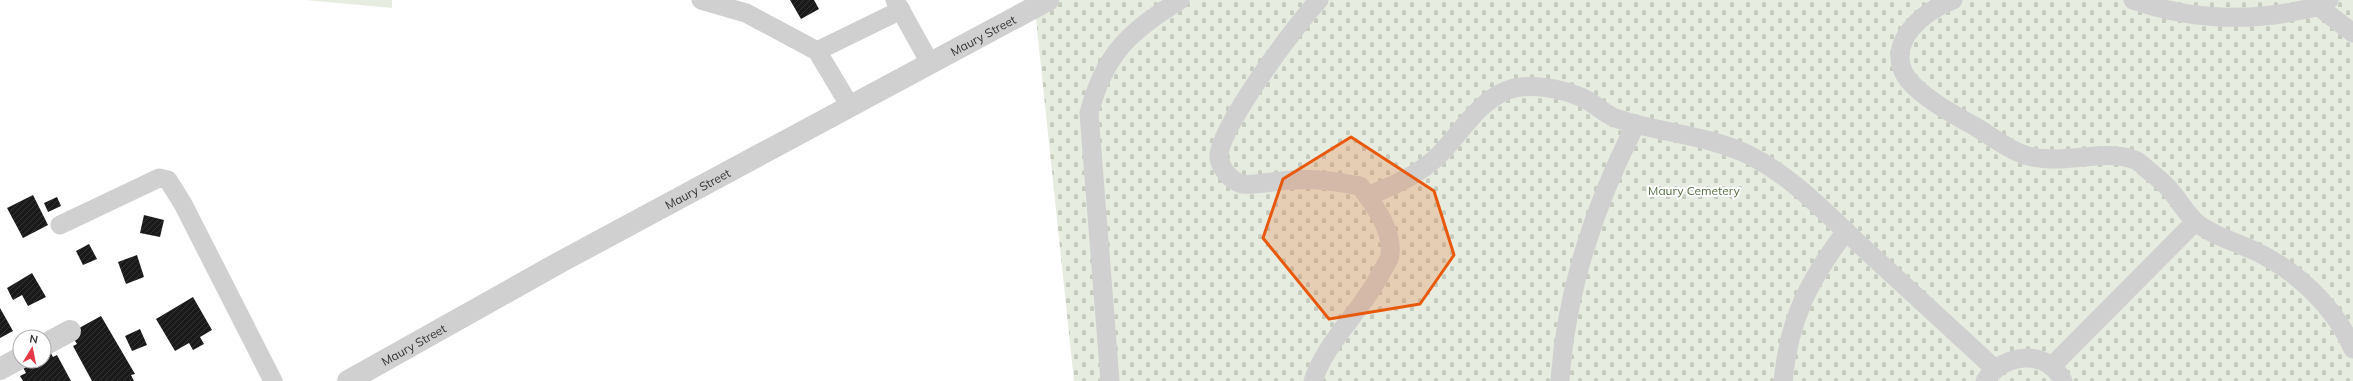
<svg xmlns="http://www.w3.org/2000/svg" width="2353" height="381" font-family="Mulish,sans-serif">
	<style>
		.cemetery { fill: url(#cemetery-stones) }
		.green { fill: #e6ecdf }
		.building { fill: url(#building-hatch) }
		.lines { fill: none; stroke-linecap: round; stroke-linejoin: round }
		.service { stroke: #d0d0d0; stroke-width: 19 }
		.minor { stroke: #d0d0d0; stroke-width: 22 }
		.tertiary { stroke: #d0d0d0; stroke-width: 22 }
		.marked { fill: #e8590c; fill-opacity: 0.2; stroke: #e8590c; stroke-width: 3; stroke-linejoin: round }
		.labels { text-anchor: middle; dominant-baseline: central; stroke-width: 4; stroke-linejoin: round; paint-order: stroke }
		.street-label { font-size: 12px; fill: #333; stroke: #fff }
		.park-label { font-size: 12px; fill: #56703f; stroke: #fff }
	</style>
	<defs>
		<pattern id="cemetery-stones" width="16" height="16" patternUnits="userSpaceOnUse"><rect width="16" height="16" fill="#e6ecdf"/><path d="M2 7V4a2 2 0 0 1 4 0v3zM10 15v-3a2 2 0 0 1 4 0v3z" fill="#c6cbc0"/></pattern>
		<pattern id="building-hatch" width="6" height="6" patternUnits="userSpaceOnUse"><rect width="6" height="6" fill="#1a1a1a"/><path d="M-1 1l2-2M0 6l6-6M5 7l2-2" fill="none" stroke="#333"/></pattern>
	</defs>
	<rect width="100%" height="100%" fill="#fff"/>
	<path class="cemetery" d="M 1053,0 L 2353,0 L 2353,381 L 1074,381 L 1035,10 Z"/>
	<path class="green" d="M 305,0 L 392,0 L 392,8 Z"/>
	<g class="building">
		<path d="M 790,0 L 814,0 L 819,9 L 801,19 Z"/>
		<path d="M 33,195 L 48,225 L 23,238 L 7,208 Z"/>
		<path d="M 57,197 L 61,206 L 48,212 L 44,203 Z"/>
		<path d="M 144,215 L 164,220 L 160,237 L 140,233 Z"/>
		<path d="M 89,244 L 97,259 L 83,265 L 76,251 Z"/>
		<path d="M 137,255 L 144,277 L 126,284 L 118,262 Z"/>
		<path d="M 32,273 L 46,297 L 28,306 L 22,295 L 13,300 L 7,288 Z"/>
		<path d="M 193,297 L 212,330 L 200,337 L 204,344 L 193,350 L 189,343 L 175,351 L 156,319 Z"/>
		<path d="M 0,308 L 13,331 L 0,338 Z"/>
		<path d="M 101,316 L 135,374 L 131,375 L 134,381 L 92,381 L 73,346 L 77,344 L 70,333 Z"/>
		<path d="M 140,329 L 147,345 L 132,351 L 125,336 Z"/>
		<path d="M 47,346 L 53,357 L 57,355 L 71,381 L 23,381 L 20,376 L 26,373 L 20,362 L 44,361 L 44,348 Z"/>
	</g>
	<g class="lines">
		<g class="service">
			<path d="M 701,0 L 746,13 L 817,51 L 850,106"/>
			<path d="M 895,0 L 930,63"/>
			<path d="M 1953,0 C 1925,11 1886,40 1905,75 C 1917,95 1956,116 1976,127 C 1991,136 2008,150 2025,155 C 2062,167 2102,147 2135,160 C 2140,162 2144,167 2148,170 C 2155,176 2164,182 2170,190 C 2179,200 2186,214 2197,223 C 2213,236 2236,242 2255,251 C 2297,271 2335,307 2353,349"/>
			<path d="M 2133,0 C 2184,18 2240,22 2292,12 C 2306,9 2318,8 2329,0"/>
			<path d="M 2319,7 L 2353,33"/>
			<path d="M 817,51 L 901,10"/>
			<path d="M 1367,196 C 1393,186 1419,175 1439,155 C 1461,133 1478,101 1508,90 C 1529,82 1563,89 1583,98 C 1594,103 1603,113 1615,118 C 1659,133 1709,135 1751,156 C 1792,177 1824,211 1857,242 C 1903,284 1949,327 1995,369"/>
			<path d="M 60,225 L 159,178 L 168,180 L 183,204 L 273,381"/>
			<path d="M 2052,366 L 2195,222"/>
			<path d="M 1110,381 L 1089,113 C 1105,53 1129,32 1180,0"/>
			<path d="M 1313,381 C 1326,341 1362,311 1381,273 C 1384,267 1390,260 1390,254 C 1393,229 1373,204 1360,186 C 1337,182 1316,178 1293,180 C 1281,180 1252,186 1242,184 C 1231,181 1221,169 1219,158 C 1216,131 1298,22 1319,0"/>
			<path d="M 1560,381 C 1566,291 1595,204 1636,124"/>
			<path d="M 1783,381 C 1789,319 1809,280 1846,231"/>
			<path d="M 1985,381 C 2003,353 2047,348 2063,381"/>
		</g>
		<g class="minor">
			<path d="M 44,345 L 70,331"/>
			<path d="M 0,369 L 20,358"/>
		</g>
		<path class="tertiary" id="s1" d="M 348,381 L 564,260 L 1048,0"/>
	</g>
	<path class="marked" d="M 1351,137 L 1434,191 L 1454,255 L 1420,304 L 1329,319 L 1263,238 L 1283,179 Z"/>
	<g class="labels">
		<g class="street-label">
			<text stroke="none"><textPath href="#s1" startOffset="723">Maury Street</textPath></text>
			<text stroke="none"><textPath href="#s1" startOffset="399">Maury Street</textPath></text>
			<text stroke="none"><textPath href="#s1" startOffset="75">Maury Street</textPath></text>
		</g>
		<g class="park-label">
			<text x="1694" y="190">Maury Cemetery</text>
		</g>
	</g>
	<g transform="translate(32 349) rotate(10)"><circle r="19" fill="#ffffff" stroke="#adadad"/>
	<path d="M0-3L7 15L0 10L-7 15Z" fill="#e63946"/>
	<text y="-6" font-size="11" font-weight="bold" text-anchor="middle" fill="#333333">N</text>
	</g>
</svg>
